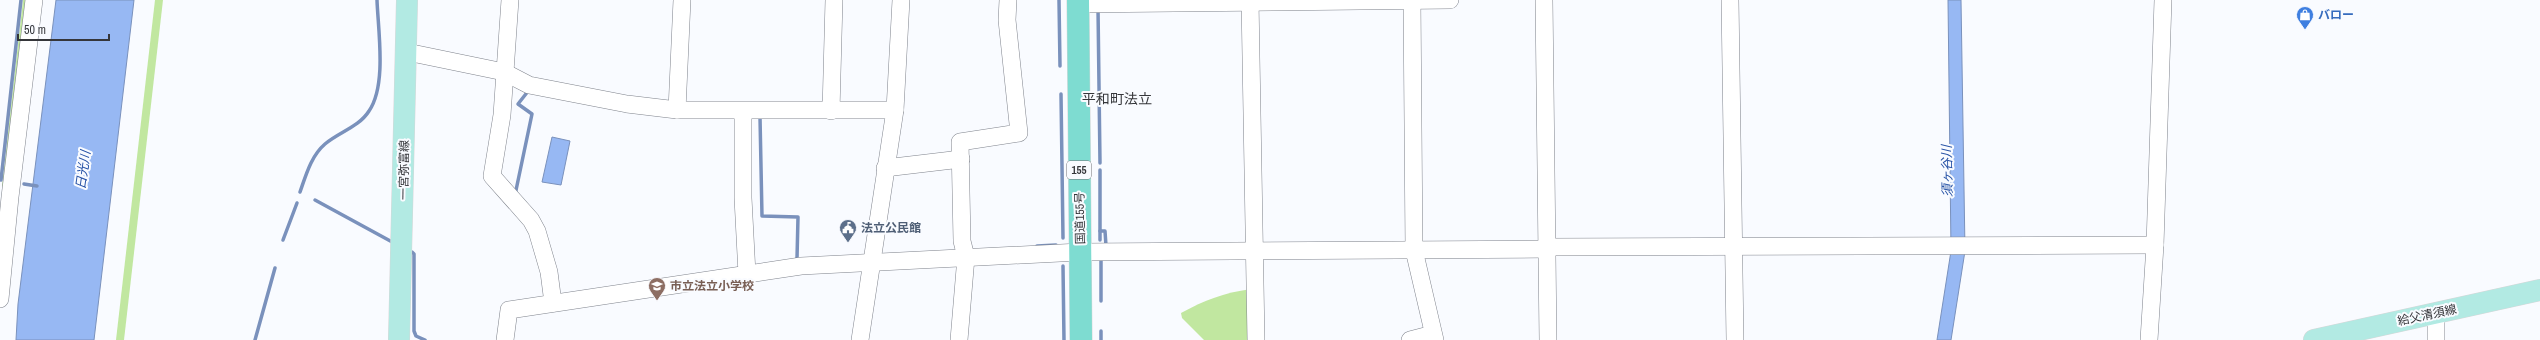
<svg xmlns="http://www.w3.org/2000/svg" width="2540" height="340" font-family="'Archivo Narrow','Noto Sans JP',sans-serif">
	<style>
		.green { fill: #c1e7a0 }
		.water { fill: #97b8f3; stroke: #7a91bc }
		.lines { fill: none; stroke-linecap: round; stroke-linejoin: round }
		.stream { stroke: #7a91bc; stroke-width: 3.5 }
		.minor-casing { stroke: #7f838c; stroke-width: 18 }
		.major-casing { stroke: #d7d7d8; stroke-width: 22 }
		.highway-casing { stroke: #d7d7d8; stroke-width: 23 }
		.minor { stroke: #fff; stroke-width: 17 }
		.major { stroke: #b2eae3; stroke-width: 21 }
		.highway { stroke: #7edcd1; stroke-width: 22 }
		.labels { text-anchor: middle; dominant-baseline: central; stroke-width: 4; stroke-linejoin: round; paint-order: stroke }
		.shield { fill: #f9fbff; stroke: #707175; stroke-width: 1 }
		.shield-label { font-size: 11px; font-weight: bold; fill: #35363a }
		.shop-label { font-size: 12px; font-weight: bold; fill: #366cbe; stroke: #f9fbff; text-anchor: start }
		.street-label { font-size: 12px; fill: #35363a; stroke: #f9fbff }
		.service-label { font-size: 12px; font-weight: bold; fill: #4e5e75; stroke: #f9fbff; text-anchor: start }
		.education-label { font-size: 12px; font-weight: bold; fill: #785e54; stroke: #f9fbff; text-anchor: start }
		.water-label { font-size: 13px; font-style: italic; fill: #2450a5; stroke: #f9fbff }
		.quarter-label { font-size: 14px; fill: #35363a; stroke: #f9fbff }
	</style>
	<rect width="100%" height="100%" fill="#f9fbff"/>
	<g class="green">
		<path d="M 23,0 L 30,0 L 4,188 L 2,186 Z"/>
		<path d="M 155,0 L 163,0 L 124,340 L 116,340 Z"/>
		<path d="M 1251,289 L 1252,340 L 1204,340 L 1182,318 L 1181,313 C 1205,300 1223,293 1251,289 Z"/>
	</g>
	<g class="water">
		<path d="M 56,0 L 134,0 L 94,340 L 16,340 L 18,304 Z"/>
		<path d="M 1948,0 L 1961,0 L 1965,251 L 1951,340 L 1937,340 L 1951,251 Z"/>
		<path d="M 552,137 L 570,141 L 561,185 L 542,182 Z"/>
	</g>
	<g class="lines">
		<g class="stream">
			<path d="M 1059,0 L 1060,66"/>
			<path d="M 1098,8 L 1100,163"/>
			<path d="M 1061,94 L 1063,238"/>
			<path d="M 760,117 L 762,216 L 798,217 L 797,259"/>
			<path d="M 1100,170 L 1100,231 L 1105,231 L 1106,246"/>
			<path d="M 1,180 L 21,0"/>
			<path d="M 24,184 L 37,186"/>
			<path d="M 300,192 C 306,175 311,156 325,144 C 339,132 359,127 369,111 C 387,85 378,30 377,0"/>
			<path d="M 515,195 L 532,114 L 518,104 L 529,90"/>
			<path d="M 315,200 L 394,243"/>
			<path d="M 283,240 L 297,203"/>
			<path d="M 1100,240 L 1100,231"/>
			<path d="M 1037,246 L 1056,245"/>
			<path d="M 412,252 L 414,254 L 414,331 L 416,336 L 425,340"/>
			<path d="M 1101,260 L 1101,301"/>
			<path d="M 1063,266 L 1064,340"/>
			<path d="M 1101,331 L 1101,340"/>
			<path d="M 255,340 L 275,268"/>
		</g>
		<defs>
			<g id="minor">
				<path d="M 510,0 L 502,115 L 492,176 L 531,220 L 537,231 L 549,272 L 553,303"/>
				<path d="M 1250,0 L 1256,340"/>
				<path d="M 1412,0 L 1414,250 L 1435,340"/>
				<path d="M 1544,0 L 1548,340"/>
				<path d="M 1730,0 L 1735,340"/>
				<path d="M 1078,4 L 1450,0"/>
				<path d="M 407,52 L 504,72 L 529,85 L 627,104 L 677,110 L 895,110"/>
				<path d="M 677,110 L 682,0"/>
				<path d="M 743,111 L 743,198 L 747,274"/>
				<path d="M 831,111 L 834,0"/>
				<path d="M 885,168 L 961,159"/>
				<path d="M 1546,247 L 2155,245"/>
				<path d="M 0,299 L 10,197 L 34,0"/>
				<path d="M 2436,313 L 2436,340"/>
				<path d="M 505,340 L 509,310 L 801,266 L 1080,252 L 1547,249"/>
				<path d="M 860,340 L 895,110 L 901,0"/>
				<path d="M 959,340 L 966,257 L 962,241 L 960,142 L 1019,133 L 1007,20 L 1008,0"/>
				<path d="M 1410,340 L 1433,334"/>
				<path d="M 2149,340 L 2155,245 L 2163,0"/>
			</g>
			<g id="major">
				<path d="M 399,340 L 407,0"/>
				<path d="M 2314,340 L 2540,290"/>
			</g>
			<path id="highway" d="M 1078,0 L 1081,340"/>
		</defs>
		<use href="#minor" class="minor-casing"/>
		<use href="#major" class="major-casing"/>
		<use href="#highway" class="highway-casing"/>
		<use href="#minor" class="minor"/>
		<use href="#major" class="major"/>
		<use href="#highway" class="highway"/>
	</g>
	<defs>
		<symbol id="shop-pin" viewBox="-11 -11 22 30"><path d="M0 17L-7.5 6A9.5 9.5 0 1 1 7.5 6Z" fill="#3f7fe0" stroke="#f9fbff"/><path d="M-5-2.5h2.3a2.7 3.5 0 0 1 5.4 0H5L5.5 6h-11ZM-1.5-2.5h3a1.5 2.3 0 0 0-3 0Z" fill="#fff"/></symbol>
		<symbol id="civic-pin" viewBox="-11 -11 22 30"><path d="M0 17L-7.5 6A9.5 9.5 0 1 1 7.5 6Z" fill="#5c6f8a" stroke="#f9fbff"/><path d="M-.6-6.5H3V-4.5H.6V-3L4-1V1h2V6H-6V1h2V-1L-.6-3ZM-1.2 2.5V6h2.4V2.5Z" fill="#fff"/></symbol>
		<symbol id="school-pin" viewBox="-11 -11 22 30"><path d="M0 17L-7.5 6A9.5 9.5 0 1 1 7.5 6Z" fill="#8d6e63" stroke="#f9fbff"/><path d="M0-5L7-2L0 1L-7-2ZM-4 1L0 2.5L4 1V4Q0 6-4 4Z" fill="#fff"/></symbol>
	</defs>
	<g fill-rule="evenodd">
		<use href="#shop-pin" x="2295" y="5" width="20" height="27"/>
		<use href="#civic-pin" x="838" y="218" width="20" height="27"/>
		<use href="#school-pin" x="647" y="276" width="20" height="27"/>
	</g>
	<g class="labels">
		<rect class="shield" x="1067" y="161" width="24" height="18" rx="3"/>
		<g class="shield-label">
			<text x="1079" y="170">155</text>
		</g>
		<g class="shop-label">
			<text x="2318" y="15">バロー</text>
		</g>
		<g class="street-label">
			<text transform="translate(404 170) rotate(-89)">一宮弥富線</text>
			<text transform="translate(1080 218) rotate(-91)">国道155号</text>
			<text transform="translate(2427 315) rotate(-12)">給父清須線</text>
		</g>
		<g class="service-label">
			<text x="861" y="228">法立公民館</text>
		</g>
		<g class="education-label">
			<text x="670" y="286">市立法立小学校</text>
		</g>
		<g class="water-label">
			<text transform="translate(83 170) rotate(-82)">日光川</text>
			<text transform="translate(1947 171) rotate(-91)">須ヶ谷川</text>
		</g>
		<g class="quarter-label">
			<text x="1117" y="99">平和町法立</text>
		</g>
	</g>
	<path d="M18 34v6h91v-6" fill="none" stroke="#35363a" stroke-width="2"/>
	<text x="24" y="34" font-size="12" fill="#35363a" stroke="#f9fbff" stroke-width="3" paint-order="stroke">50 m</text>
</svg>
